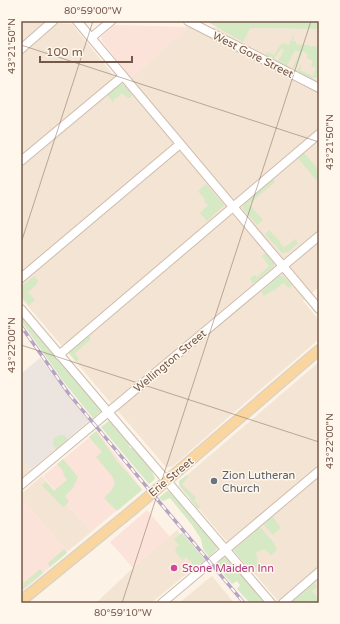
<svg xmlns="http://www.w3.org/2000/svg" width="340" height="624" font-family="'Varela Round',sans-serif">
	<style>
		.residential { fill: #f3e4d3 }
		.commercial { fill: #fce3d9 }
		.industrial { fill: #ece5df }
		.green { fill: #d4e9c4 }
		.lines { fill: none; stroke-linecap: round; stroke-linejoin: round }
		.minor-casing { stroke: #cfbcae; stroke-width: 10 }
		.major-casing { stroke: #d8d0cc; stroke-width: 12 }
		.minor { stroke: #fff; stroke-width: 8 }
		.major { stroke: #f9d59f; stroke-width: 10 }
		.rail-casing { stroke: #b5a4c5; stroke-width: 3.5 }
		.rail { stroke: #fff7eb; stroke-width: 2; stroke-dasharray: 6; stroke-linecap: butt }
		.ticks { fill: none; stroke: #74584a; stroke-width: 1; stroke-opacity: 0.45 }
		.worship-dot { fill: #6b7280; stroke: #fff7eb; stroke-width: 1.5 }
		.hotel-dot { fill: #d1479c; stroke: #fff7eb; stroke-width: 1.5 }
		.labels { text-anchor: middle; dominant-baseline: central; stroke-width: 3; stroke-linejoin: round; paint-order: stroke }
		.street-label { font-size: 11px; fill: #74584a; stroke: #fff7eb }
		.worship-label { font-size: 11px; fill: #5b616d; stroke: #fff7eb; text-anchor: start }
		.hotel-label { font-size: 11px; fill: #b23c85; stroke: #fff7eb; text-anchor: start }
		.neatline { fill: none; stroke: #74584a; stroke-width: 1.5 }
		.ticks-label { font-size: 10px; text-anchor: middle; fill: #74584a }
	</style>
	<rect width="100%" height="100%" fill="#fcf2e5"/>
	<g class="residential">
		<path d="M 21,21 L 72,24 L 122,86 L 189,27 L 319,29 L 319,287 L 303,301 L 319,320 L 319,339 L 224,421 L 172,467 L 166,467 L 21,298 Z"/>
		<path d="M 319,362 L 319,603 L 280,603 L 179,486 L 179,482 Z"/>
		<path d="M 21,458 L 31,470 L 21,478 Z"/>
		<path d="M 42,476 L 91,532 L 68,551 L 21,498 L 21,494 Z"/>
		<path d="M 177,530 L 201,562 L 151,603 L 96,603 L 133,568 Z"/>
		<path d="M 212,576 L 234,603 L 179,603 Z"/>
	</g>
	<g class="commercial">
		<path d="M 114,25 L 189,27 L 131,78 L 102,41 L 101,37 Z"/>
		<path d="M 97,431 L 142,489 L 91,532 L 43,476 Z"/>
		<path d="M 21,498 L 68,551 L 21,593 Z"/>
		<path d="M 147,510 L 170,537 L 133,568 L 110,542 Z"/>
	</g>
	<path class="industrial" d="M 40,358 L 89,421 L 31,470 L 21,458 L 21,374 Z"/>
	<g class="green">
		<path d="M 206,21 L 319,21 L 319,29 L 250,28 L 243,42 Z"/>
		<path d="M 295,32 L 293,41 L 296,41 L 296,44 L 319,47 L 319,77 L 318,78 L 317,77 L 310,78 L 297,71 L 302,63 L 300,70 L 313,76 L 316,68 L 311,66 L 313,61 L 307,58 L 308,54 L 303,51 L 294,69 L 292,68 L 300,52 L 295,50 L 287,66 L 278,61 L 284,51 L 281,48 L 274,59 L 266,55 L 267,52 L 274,55 L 281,44 L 283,43 L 289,45 Z"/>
		<path d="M 121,84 L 123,84 L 132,95 L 130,98 L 128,98 L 122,93 L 117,98 L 115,98 L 113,102 L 107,95 Z"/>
		<path d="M 304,153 L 319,170 L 319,179 L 317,181 L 298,158 Z"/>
		<path d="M 273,179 L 275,182 L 249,204 L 263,220 L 257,225 L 243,209 L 243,205 Z"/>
		<path d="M 206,184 L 224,205 L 207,221 L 200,213 L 208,205 L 204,201 L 205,199 L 198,191 Z"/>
		<path d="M 269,230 L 280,241 L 280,243 L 284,248 L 295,239 L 298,243 L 288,252 L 282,253 L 265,234 Z"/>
		<path d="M 266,253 L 274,264 L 274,266 L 253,284 L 250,279 L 254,275 L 257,277 L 269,266 L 262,256 Z"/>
		<path d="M 34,276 L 38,280 L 37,284 L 28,292 L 35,300 L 29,305 L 21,296 L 21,287 Z"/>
		<path d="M 279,276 L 283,276 L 292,285 L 289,288 L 283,283 L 276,289 L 264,296 L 261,292 Z"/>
		<path d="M 21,313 L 44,341 L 43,342 L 44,344 L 46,343 L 100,407 L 101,411 L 93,418 L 63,381 L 21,321 Z"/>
		<path d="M 88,335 L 91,339 L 75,353 L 79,359 L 76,362 L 69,353 L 70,351 Z"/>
		<path d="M 109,421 L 111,422 L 130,444 L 129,446 L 130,448 L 133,447 L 152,471 L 155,479 L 149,484 L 101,427 Z"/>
		<path d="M 96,431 L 117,461 L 142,490 L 117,511 L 104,498 L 112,490 L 115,483 L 112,476 L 96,457 L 102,452 L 89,437 Z"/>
		<path d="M 59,435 L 64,435 L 68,439 L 56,450 L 53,444 L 54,438 Z"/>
		<path d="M 63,459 L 78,477 L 73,488 L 65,496 L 69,502 L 63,507 L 42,485 L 46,482 L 54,491 L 67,480 L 63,474 L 64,472 L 57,464 Z"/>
		<path d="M 187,475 L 188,477 L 182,484 L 196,498 L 194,500 L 200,507 L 198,509 L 180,486 L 179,481 Z"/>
		<path d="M 167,491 L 173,493 L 191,515 L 190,516 L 192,518 L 193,516 L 217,544 L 218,548 L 209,557 L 203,549 L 201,539 L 192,525 L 170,498 L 163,501 L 159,498 Z"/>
		<path d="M 272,516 L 281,528 L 273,535 L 263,524 Z"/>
		<path d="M 260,527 L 273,542 L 277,550 L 271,555 L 264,549 L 255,553 L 258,558 L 256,561 L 259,563 L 258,567 L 252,572 L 233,550 Z"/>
		<path d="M 182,533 L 205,560 L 193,570 L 189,566 L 192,562 L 186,557 L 183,560 L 177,554 L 175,549 L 179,545 L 174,539 Z"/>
		<path d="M 64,549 L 67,553 L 50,567 L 48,563 Z"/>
		<path d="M 224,557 L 227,558 L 236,569 L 235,570 L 237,573 L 238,571 L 265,603 L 250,603 L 237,589 L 240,585 L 237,581 L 232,584 L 215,564 Z"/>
		<path d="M 40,569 L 43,573 L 23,589 L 21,587 L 21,585 Z"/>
		<path d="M 314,583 L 317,587 L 312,591 L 319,599 L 317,603 L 291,603 Z"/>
	</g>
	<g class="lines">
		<defs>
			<g id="minor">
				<path d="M 77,21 L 319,309"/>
				<path d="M 188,21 L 319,88"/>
				<path d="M 92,37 L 111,21"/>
				<path d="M 21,49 L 53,21"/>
				<path d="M 21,161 L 123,76"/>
				<path d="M 21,278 L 180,144"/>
				<path d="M 21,309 L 108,412 L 271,603"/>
				<path d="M 59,355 L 319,134"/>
				<path d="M 21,485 L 319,236"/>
				<path d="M 162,603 L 319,471"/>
				<path d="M 283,603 L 319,572"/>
			</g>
			<path id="major" d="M 21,601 L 136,507 L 319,350"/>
		</defs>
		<use href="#minor" class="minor-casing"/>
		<use href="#major" class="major-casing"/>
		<use href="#minor" class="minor"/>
		<use href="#major" class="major"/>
		<defs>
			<path id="rail" d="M 21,326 L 69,394 L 244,603"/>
		</defs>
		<use href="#rail" class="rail-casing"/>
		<use href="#rail" class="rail"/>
	</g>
	<path class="ticks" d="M 21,45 L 319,142M 21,243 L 93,21M 21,345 L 319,442M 122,603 L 311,21"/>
	<circle class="worship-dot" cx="214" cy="481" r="4"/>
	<circle class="hotel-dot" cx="174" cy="568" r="4"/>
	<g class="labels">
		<g class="street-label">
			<text transform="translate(253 55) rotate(27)">West Gore Street</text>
			<text transform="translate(170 361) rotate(-40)">Wellington Street</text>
			<text transform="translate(171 477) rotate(-40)">Erie Street</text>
		</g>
		<g class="worship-label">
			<text x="222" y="475">Zion Lutheran<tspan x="222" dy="13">Church</tspan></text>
		</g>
		<g class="hotel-label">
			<text x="182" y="568">Stone Maiden Inn</text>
		</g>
	</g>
	<rect width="340" height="624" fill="none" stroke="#fff7eb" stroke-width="44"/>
	<path d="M40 56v6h92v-6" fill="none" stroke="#74584a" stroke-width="2"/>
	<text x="46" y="56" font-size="12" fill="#74584a" stroke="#fff7eb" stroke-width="3" paint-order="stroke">100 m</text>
	<rect x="22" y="22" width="296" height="580" class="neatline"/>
	<g class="ticks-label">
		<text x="93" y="14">80°59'00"W</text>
		<text transform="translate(11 46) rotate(-90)" y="4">43°21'50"N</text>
		<text transform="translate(329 142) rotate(-90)" y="4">43°21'50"N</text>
		<text transform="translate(11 345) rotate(-90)" y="4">43°22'00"N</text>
		<text transform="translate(329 441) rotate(-90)" y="4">43°22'00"N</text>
		<text x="123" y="616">80°59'10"W</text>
	</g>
</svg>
